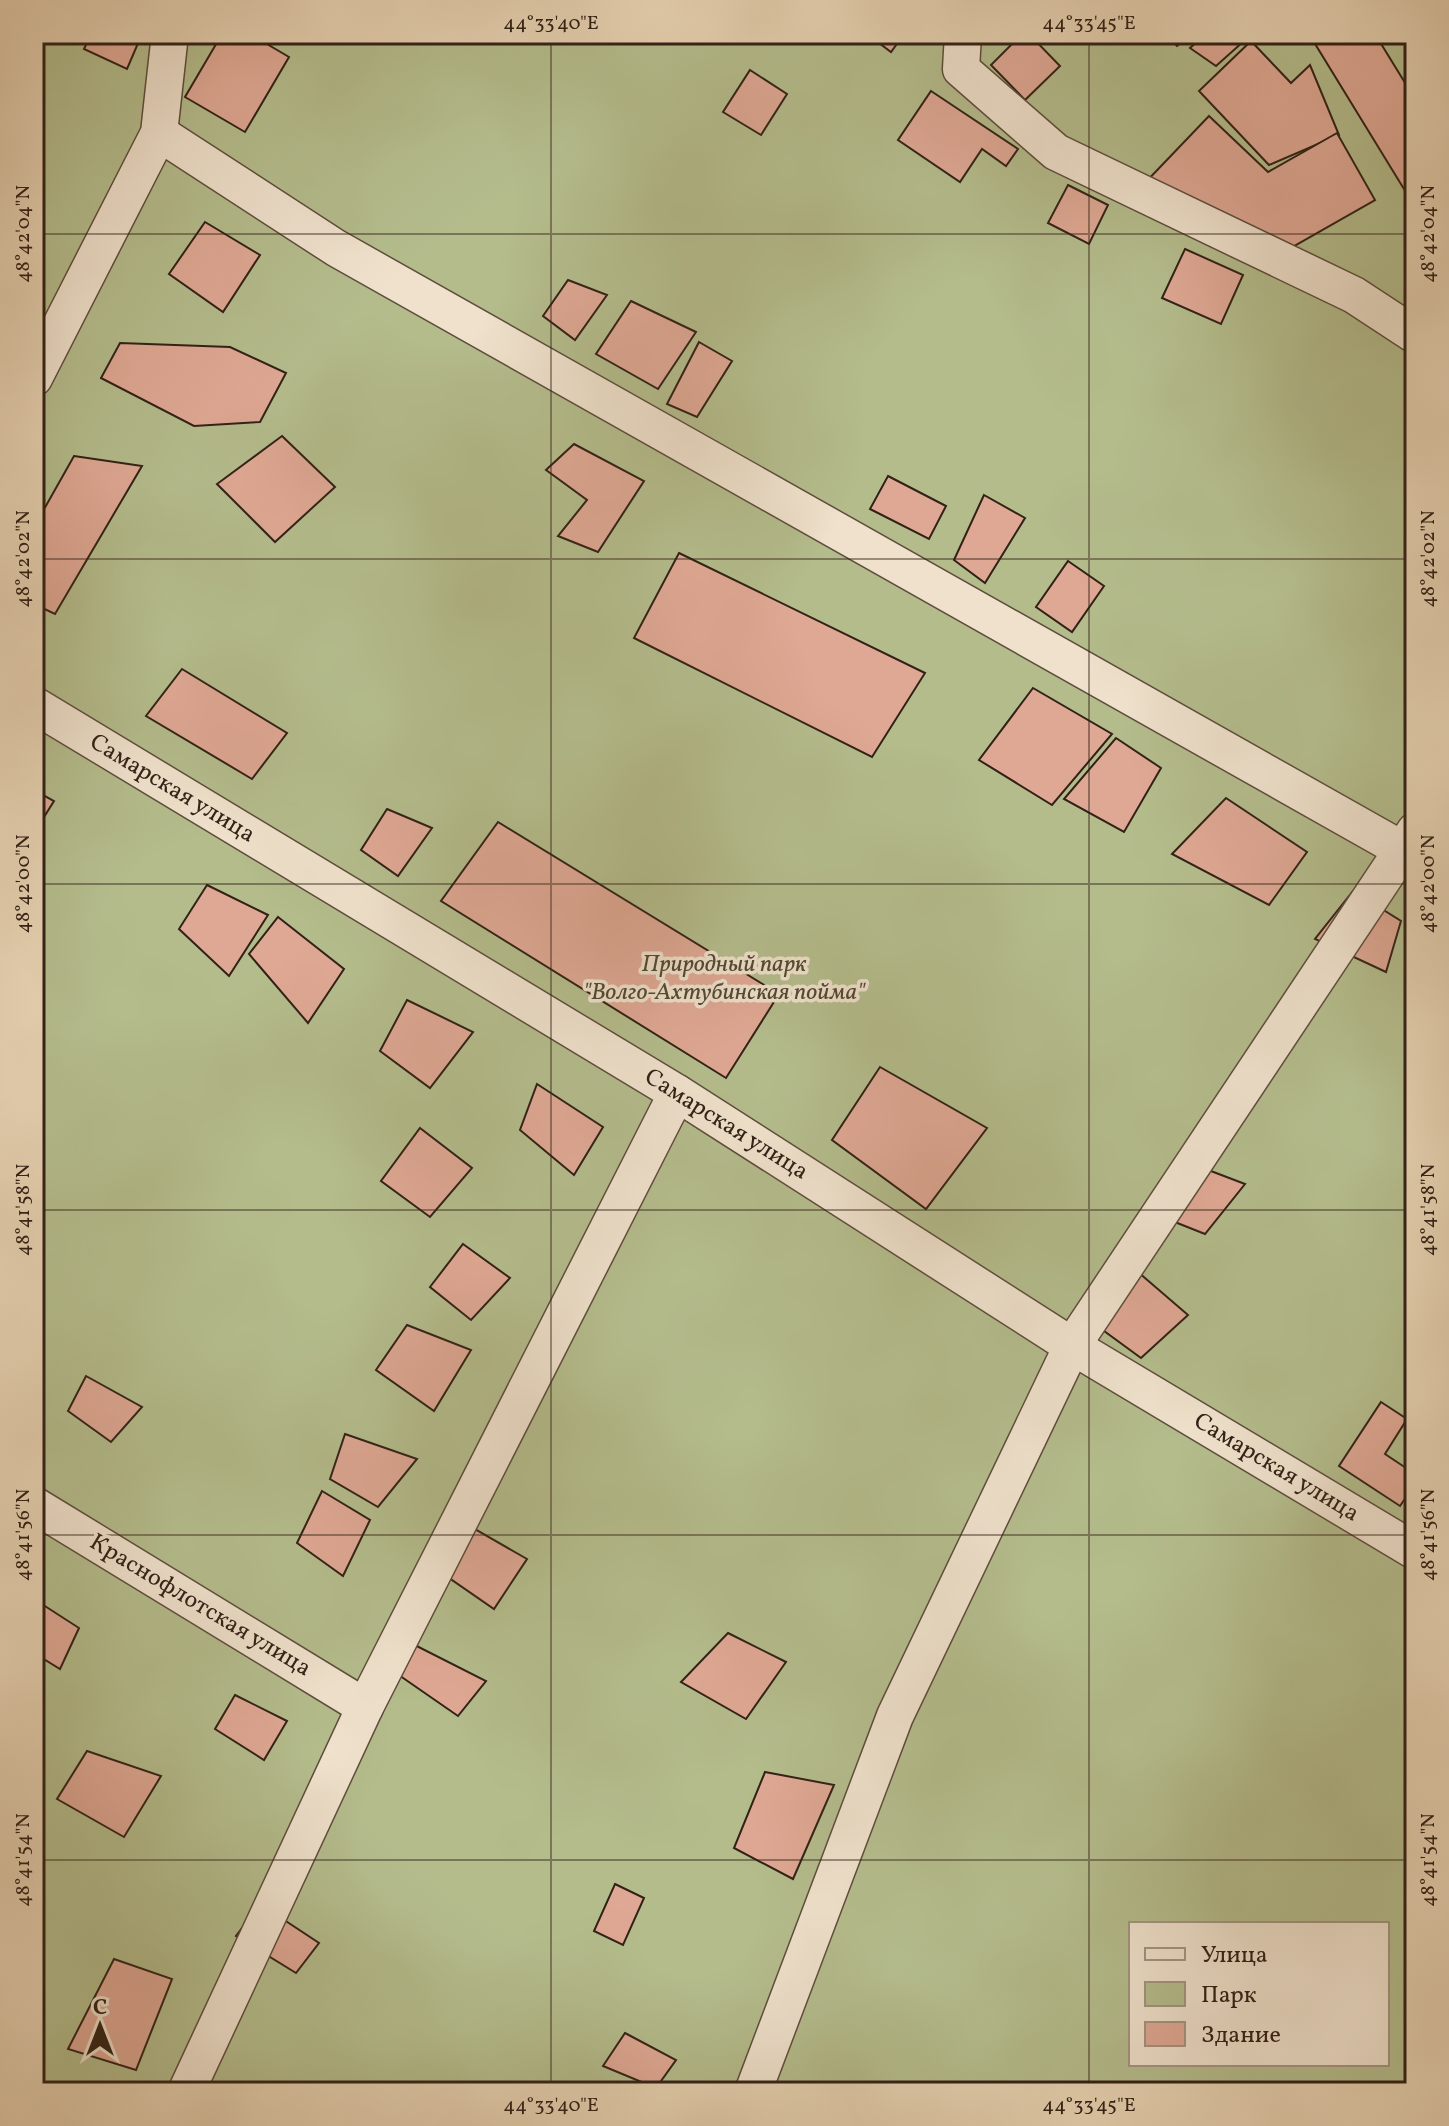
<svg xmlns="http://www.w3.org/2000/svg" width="1449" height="2126" font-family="Vollkorn,serif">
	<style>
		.green { fill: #b4bc8c; stroke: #726e51; stroke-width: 2; fill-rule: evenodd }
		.building { fill: #dfa894; stroke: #312116; stroke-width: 2 }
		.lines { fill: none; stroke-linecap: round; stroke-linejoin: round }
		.minor-casing { stroke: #5e4d3d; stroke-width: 39 }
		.minor { stroke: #efe1cc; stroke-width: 36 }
		.ticks { fill: none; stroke: #312116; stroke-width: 2; stroke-opacity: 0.45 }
		.labels { text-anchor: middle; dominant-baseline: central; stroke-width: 7; stroke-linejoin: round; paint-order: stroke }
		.street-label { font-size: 24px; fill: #312116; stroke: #efe1cc }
		.park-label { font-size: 24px; font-style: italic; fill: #524834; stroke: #efe1cc }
		.neatline { fill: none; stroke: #312116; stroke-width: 3 }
		.ticks-label { font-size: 20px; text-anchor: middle; fill: #312116 }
	</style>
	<rect width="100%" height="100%" fill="#e6d1b1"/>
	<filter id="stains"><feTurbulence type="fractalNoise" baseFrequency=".0025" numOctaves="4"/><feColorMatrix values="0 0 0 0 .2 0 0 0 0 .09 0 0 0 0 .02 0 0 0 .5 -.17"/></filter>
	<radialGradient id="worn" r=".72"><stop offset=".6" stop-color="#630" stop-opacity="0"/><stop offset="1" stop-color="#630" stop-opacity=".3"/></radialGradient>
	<path class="green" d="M 34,34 L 1415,34 L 1415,2092 L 34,2092 ZM 1131,1924 L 1387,1924 L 1387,2064 L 1131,2064 Z"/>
	<g class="building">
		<path d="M 91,34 L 142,34 L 127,69 L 84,49 Z"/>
		<path d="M 222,34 L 250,34 L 289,57 L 245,132 L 185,97 Z"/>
		<path d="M 867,34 L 904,34 L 891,52 Z"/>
		<path d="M 1022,34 L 1029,34 L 1060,66 L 1025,100 L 991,65 Z"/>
		<path d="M 1165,34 L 1193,34 L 1177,46 Z"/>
		<path d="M 1206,34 L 1237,34 L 1244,41 L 1216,66 L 1190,48 Z"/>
		<path d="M 1309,34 L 1375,34 L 1415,99 L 1415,207 Z"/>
		<path d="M 1251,41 L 1291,83 L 1310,65 L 1339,135 L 1269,165 L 1199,91 Z"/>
		<path d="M 750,70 L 787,94 L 761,135 L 723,112 Z"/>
		<path d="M 931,91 L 1018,149 L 1006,166 L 982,149 L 960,182 L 898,140 Z"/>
		<path d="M 1209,116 L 1268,172 L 1337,133 L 1375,200 L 1280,254 L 1141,187 Z"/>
		<path d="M 1068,185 L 1108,205 L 1089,244 L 1048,223 Z"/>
		<path d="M 205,222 L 260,255 L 223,312 L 169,274 Z"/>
		<path d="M 1185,249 L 1243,275 L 1221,324 L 1162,298 Z"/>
		<path d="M 568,280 L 607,295 L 575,340 L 543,316 Z"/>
		<path d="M 631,301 L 696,332 L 658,389 L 596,354 Z"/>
		<path d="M 699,342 L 732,361 L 697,417 L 667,404 Z"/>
		<path d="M 120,343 L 230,347 L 286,373 L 260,422 L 194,426 L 101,378 Z"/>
		<path d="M 282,436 L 335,487 L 275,542 L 217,484 Z"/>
		<path d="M 574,444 L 644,481 L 598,552 L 558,536 L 587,500 L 546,470 Z"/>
		<path d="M 74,456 L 142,466 L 55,614 L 34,604 L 34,527 Z"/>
		<path d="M 888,476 L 946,506 L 929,539 L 870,509 Z"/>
		<path d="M 984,495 L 1025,518 L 985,583 L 954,560 Z"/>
		<path d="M 679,553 L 925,673 L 872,757 L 634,638 Z"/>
		<path d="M 1068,561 L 1104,586 L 1072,632 L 1036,607 Z"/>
		<path d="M 182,669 L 287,733 L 252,779 L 146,716 Z"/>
		<path d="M 1033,688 L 1112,734 L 1052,805 L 979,760 Z"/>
		<path d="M 1116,738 L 1161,768 L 1124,832 L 1064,799 Z"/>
		<path d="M 34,790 L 54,801 L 34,833 Z"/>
		<path d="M 1226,798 L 1307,852 L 1269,905 L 1172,854 Z"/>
		<path d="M 387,809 L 432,828 L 398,876 L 361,850 Z"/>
		<path d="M 498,822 L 779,994 L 726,1078 L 441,901 Z"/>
		<path d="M 207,885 L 268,915 L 229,976 L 179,929 Z"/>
		<path d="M 1353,891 L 1401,921 L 1386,972 L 1315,939 Z"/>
		<path d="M 278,917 L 344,969 L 308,1023 L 249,954 Z"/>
		<path d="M 407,1000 L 473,1032 L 430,1088 L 380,1051 Z"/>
		<path d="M 880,1067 L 987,1128 L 926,1209 L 832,1140 Z"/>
		<path d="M 537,1084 L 603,1127 L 574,1175 L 520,1130 Z"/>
		<path d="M 420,1128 L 472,1168 L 430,1217 L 381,1181 Z"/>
		<path d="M 1182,1160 L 1245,1184 L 1205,1234 L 1142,1209 Z"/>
		<path d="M 463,1244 L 510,1278 L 471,1320 L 430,1287 Z"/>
		<path d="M 1138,1272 L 1188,1315 L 1141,1358 L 1100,1328 Z"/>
		<path d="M 407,1325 L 471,1350 L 434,1411 L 376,1370 Z"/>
		<path d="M 86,1376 L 142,1407 L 111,1442 L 68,1411 Z"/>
		<path d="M 1381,1402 L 1407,1419 L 1385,1454 L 1415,1474 L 1415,1484 L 1400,1506 L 1339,1466 Z"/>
		<path d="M 345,1434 L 417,1459 L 378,1507 L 330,1479 Z"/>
		<path d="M 322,1491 L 370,1520 L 343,1576 L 297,1543 Z"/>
		<path d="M 447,1513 L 527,1559 L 494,1609 L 429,1564 Z"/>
		<path d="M 34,1599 L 79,1628 L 60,1669 L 34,1653 Z"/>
		<path d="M 728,1633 L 786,1662 L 746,1719 L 681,1682 Z"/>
		<path d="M 393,1634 L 486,1681 L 458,1716 L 380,1662 Z"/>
		<path d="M 235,1695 L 287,1721 L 264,1760 L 215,1729 Z"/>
		<path d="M 87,1751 L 161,1776 L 124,1837 L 57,1799 Z"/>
		<path d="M 765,1772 L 834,1785 L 793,1879 L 734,1848 Z"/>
		<path d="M 615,1884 L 644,1898 L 623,1945 L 594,1931 Z"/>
		<path d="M 260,1904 L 319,1943 L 296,1973 L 236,1936 Z"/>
		<path d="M 114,1959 L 172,1979 L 136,2070 L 68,2049 Z"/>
		<path d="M 625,2033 L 676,2060 L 656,2088 L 603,2066 Z"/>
	</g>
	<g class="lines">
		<defs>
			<g id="minor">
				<path d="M 963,34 L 961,69 L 1056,152 L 1354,295 L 1415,335"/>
				<path d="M 159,133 L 336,248 L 1401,849"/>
				<path d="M 34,378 L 159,133 L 170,34"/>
				<path d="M 34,705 L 677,1093 L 1072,1346 L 1415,1551"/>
				<path d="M 34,1505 L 365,1707"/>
				<path d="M 186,2092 L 365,1707 L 677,1093"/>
				<path d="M 753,2092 L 895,1716 L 1072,1346 L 1415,831"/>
			</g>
		</defs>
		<use href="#minor" class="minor-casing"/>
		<use href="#minor" class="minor"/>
	</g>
	<path class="ticks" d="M 551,34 L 551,2092M 1089,34 L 1089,2092M 34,234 L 1415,234M 34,559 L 1415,559M 34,884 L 1415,884M 34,1210 L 1415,1210M 34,1535 L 1415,1535M 34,1860 L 1415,1860"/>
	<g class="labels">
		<g class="street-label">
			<text transform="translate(172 789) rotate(31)">Самарская улица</text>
			<text transform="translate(726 1125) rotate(32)">Самарская улица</text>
			<text transform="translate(1276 1468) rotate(31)">Самарская улица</text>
			<text transform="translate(200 1606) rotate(31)">Краснофлотская улица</text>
		</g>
		<g class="park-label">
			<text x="724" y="965">Природный парк<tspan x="724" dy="28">"Волго-Ахтубинская пойма"</tspan></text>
		</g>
	</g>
	<rect width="1449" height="2126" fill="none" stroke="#e6d1b1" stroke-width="88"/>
	<rect x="1129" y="1922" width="260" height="144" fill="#efe1cc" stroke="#a39483" stroke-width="2"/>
	<rect x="1145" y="1948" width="40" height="12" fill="#efe1cc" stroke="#a39483" stroke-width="2"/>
	<text x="1201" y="1962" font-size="24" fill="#312116">Улица</text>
	<rect x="1145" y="1982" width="40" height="24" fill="#b4bc8c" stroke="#a39483" stroke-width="2"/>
	<text x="1201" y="2002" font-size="24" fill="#312116">Парк</text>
	<rect x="1145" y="2022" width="40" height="24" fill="#dfa894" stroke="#a39483" stroke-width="2"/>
	<text x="1201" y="2042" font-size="24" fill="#312116">Здание</text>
	<g transform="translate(100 2026)" stroke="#efe1cc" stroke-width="6" paint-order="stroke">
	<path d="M0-6L14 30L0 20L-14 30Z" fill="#312116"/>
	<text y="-12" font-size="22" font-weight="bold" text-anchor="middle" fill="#312116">С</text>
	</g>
	<rect x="44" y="44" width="1361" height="2038" class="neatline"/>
	<g class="ticks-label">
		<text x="551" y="29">44°33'40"E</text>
		<text x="1089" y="29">44°33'45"E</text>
		<text transform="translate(22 234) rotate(-90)" y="7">48°42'04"N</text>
		<text transform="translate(1427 234) rotate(-90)" y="7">48°42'04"N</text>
		<text transform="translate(22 559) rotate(-90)" y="7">48°42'02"N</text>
		<text transform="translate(1427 559) rotate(-90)" y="7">48°42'02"N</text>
		<text transform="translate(22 884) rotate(-90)" y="7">48°42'00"N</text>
		<text transform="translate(1427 884) rotate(-90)" y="7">48°42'00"N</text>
		<text transform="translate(22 1210) rotate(-90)" y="7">48°41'58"N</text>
		<text transform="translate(1427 1210) rotate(-90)" y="7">48°41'58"N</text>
		<text transform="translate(22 1535) rotate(-90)" y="7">48°41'56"N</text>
		<text transform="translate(1427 1535) rotate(-90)" y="7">48°41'56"N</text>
		<text transform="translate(22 1860) rotate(-90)" y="7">48°41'54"N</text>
		<text transform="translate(1427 1860) rotate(-90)" y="7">48°41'54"N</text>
		<text x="551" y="2111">44°33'40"E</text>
		<text x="1089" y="2111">44°33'45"E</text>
	</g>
	<rect width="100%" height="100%" filter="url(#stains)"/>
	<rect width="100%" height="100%" fill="url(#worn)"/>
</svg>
